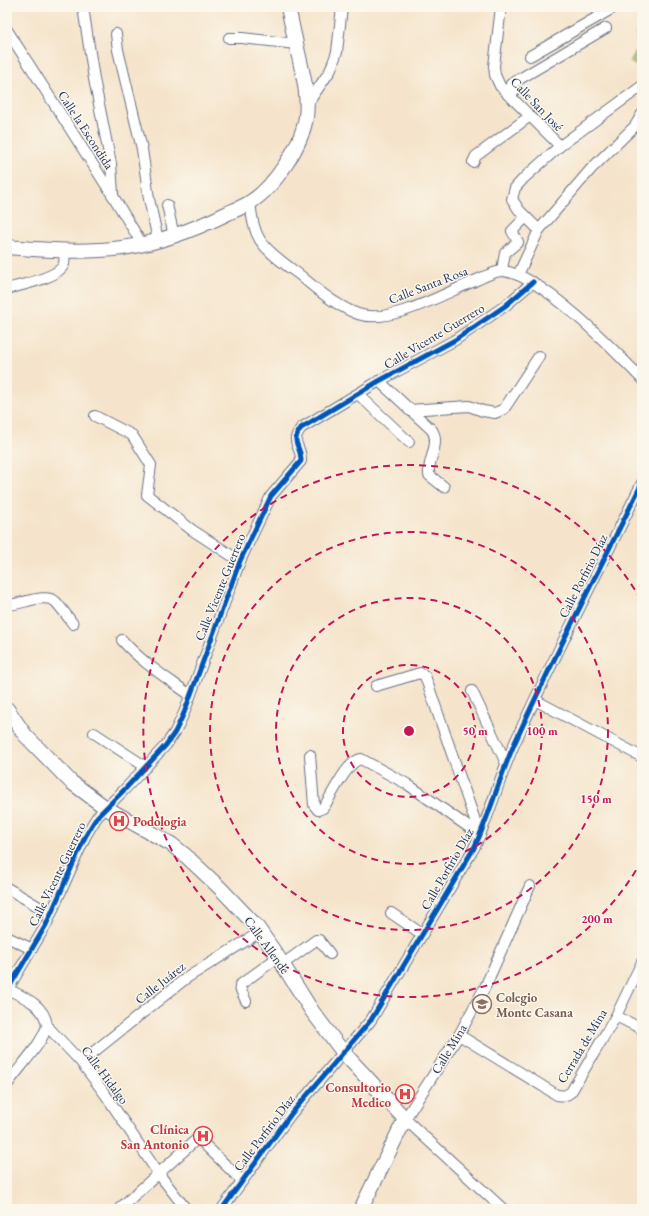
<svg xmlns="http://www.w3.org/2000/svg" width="649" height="1216" font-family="'EB Garamond',serif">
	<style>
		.forest { fill: url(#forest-firs); stroke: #567263 }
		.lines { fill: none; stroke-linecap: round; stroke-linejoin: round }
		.street-casing { stroke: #676e84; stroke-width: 12 }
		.secondary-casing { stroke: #676e84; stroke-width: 16 }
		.street { stroke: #fff; stroke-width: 10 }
		.secondary { stroke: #fff; stroke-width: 14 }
		.cycleway-casing { stroke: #fbf7ec; stroke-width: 8 }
		.cycleway { stroke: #0057b8; stroke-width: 5 }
		.ring { fill: none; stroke: #c2185b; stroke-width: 2; stroke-dasharray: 7 5 }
		.labels { text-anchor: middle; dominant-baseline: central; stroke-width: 3; stroke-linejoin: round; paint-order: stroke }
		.street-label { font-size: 13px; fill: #1b2f5e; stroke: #fbf7ec }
		.health-label { font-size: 13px; font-weight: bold; fill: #be3a42; stroke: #fbf7ec; text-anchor: end }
		.education-label { font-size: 13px; font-weight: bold; fill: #785e54; stroke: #fbf7ec; text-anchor: start }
		.centre { fill: #c2185b; stroke: #fbf7ec; stroke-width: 2 }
		.ring-label { font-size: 12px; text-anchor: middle; font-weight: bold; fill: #c2185b; stroke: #fbf7ec; stroke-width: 3; stroke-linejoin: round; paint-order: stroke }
	</style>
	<defs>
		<pattern id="forest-firs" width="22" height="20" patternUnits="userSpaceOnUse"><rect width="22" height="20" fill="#92b568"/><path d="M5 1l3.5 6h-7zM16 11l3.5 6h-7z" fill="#769459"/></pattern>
	</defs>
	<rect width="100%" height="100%" fill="#fbf7ec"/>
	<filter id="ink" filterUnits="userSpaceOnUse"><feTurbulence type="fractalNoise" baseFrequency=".025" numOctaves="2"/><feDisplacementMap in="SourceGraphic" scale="8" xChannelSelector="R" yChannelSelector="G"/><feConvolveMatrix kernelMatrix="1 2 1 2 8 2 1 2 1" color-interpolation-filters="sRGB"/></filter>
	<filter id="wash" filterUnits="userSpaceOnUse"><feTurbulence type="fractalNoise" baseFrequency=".012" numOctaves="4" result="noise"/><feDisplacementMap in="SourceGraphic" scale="16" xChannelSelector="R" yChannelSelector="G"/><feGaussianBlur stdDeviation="0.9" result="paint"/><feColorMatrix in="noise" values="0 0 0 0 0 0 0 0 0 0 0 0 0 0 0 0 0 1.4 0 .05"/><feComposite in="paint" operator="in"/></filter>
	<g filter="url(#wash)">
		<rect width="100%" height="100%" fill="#f5e4cb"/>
		<path class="forest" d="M 639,30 L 642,31 L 642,69 L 630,62 L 638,47 L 636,33 Z"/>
	</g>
	<g filter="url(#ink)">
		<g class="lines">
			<defs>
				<g id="street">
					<path d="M 83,7 L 94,79 L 111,164 L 113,194"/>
					<path d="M 501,7 L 494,66 L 495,75 L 500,86 L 560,146"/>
					<path d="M 7,30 L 113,196 L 142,244"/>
					<path d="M 116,34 L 118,50 L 142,149 L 149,199 L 158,240"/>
					<path d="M 229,38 L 242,38 L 296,44"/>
					<path d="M 530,56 L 615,7"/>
					<path d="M 508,95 L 515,91 L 511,84 L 606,28"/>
					<path d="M 308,103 L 330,71 L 337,52 L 342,7"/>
					<path d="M 473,162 L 476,156 L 530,116"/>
					<path d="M 250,203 C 252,216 253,229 260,240 C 267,252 289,267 301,276 C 317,290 338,307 358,314 C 389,325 441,295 470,283 C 477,280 496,270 503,271 C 542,275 614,350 642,379"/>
					<path d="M 167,205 L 174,236"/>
					<path d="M 539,230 L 519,210 L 512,199 L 515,188 L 524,178 L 560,146 L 642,86"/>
					<path d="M 502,270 L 505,253 L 518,242 L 512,231 L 526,217"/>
					<path d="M 518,275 L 539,230 L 591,169 L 635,126 L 642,114"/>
					<path d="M 7,289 C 20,285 59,278 64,264 C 65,260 64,255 65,251"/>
					<path d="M 379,381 L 432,430 C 441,444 427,460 429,475 L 444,487"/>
					<path d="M 358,394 L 409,442"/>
					<path d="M 409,410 L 469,406 L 483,411 L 495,413 L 504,409 L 539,356"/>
					<path d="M 95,416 L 132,435 L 151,465 L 147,495 L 192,530 L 240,561"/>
					<path d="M 7,605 C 21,605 45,592 56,602 C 62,609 68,617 73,624"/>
					<path d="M 122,640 C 141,662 167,678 190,695"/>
					<path d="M 376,686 L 420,673 L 425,676 L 480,835"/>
					<path d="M 472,691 L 506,763"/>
					<path d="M 535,700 L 642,757"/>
					<path d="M 94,733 L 146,767"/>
					<path d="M 310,755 L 314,805 L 318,810 L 323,808 L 325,805 C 332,795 348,760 361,759 L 407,784 L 480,835"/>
					<path d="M 7,888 L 51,914"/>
					<path d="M 391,913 L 422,934"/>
					<path d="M 7,937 L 32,949"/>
					<path d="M 283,964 L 316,940 L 319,940 L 330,954"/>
					<path d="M 7,989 C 24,997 45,1005 47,1026 L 81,1062 L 105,1094 L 158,1173 L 186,1209"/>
					<path d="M 8,989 L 46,925 L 85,837 L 92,825 L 97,817 L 125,789 L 166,745 L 175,732 L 184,713 L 240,561 L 271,496 L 301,461 C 302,445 289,444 301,428 L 379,381 L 455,340 L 505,306 L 533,282"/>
					<path d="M 246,1001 L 240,988 L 240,985 L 278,957"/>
					<path d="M 616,1016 L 642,1029"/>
					<path d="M 459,1035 L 557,1095 C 563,1096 566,1096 571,1092 L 616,1016 L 642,962"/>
					<path d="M 81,1062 L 185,979 L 260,932"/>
					<path d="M 7,1085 C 19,1067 41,1046 47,1026"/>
					<path d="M 119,1209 L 198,1138 L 242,1181"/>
					<path d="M 222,1209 L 291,1114 L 371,1020 L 474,848 C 491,813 500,774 517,738 C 556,652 600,568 642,483"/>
					<path d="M 503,1209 L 405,1119 L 459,1035 L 485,987 L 530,886"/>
				</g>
				<g id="secondary">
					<path d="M 7,247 C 45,250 83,253 122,248 C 159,243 194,230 228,213 C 235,210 243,207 249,203 C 274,188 302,145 306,117 C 309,93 302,71 297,48 C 294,35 291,21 288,7"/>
					<path d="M 7,709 L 25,735 L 71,782 L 106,808 L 171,844 L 186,856 L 219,887 L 257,927 L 278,957 L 312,1011 L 343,1052 L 405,1119 L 361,1209"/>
				</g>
			</defs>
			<use href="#street" class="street-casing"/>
			<use href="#secondary" class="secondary-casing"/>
			<use href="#street" class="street"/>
			<use href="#secondary" class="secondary"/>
			<defs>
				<g id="cycleway">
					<path d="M 8,989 L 46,925 L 85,837 L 92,825 L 97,817 L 125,789 L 166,745 L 175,732 L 184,713 L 240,561 L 271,496 L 301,461 C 302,445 289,444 301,428 L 379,381 L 455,340 L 505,306 L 533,282"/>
					<path d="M 222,1209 L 291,1114 L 371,1020 L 474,848 C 491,813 500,774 517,738 C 556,652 600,568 642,483"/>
				</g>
			</defs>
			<use href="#cycleway" class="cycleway-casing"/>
			<use href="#cycleway" class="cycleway"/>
		</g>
	</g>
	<g class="ring">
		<circle cx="409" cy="731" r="66"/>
		<circle cx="409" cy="731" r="133"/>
		<circle cx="409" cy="731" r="199"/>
		<path d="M642 860A266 266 0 1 1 642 602"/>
	</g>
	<defs>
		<symbol id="hospital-ring" viewBox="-11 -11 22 22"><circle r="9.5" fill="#fbf7ec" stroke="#e0444e" stroke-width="1.5"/><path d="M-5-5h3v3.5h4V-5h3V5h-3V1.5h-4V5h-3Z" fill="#e0444e"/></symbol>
		<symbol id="school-ring" viewBox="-11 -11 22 22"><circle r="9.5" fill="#fbf7ec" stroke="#8d6e63" stroke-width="1.5"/><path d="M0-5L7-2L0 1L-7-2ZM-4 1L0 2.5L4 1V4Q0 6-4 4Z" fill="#8d6e63"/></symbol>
	</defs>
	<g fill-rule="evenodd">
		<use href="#hospital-ring" x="108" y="810" width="22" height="22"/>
		<use href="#school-ring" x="471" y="993" width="22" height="22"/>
		<use href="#hospital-ring" x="394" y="1083" width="22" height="22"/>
		<use href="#hospital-ring" x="192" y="1125" width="22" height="22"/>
	</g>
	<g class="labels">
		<g class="street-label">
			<text transform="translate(537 104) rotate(46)">Calle San José</text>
			<text transform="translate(86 130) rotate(57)">Calle la Escondida</text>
			<text transform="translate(428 285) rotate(-21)">Calle Santa Rosa</text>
			<text transform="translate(434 336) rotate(-31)">Calle Vicente Guerrero</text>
			<text transform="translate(583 576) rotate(-63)">Calle Porfirio Díaz</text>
			<text transform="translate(220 587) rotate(-68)">Calle Vicente Guerrero</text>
			<text transform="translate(447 869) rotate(-60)">Calle Porfirio Díaz</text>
			<text transform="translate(57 874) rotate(-64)">Calle Vicente Guerrero</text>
			<text transform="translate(267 945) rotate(54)">Calle Allende</text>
			<text transform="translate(160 983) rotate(-38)">Calle Juárez</text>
			<text transform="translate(582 1046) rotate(-59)">Cerrada de Mina</text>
			<text transform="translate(449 1049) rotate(-59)">Calle Mina</text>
			<text transform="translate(105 1075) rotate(53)">Calle Hidalgo</text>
			<text transform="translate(264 1133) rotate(-53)">Calle Porfirio Díaz</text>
		</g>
		<g class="health-label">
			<text x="133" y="821" text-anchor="start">Podologia</text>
			<text x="391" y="1087">Consultorio<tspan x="391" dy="15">Medico</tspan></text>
			<text x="189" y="1129">Clínica<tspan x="189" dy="15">San Antonio</tspan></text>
		</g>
		<g class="education-label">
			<text x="496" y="997">Colegio<tspan x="496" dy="15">Monte Casana</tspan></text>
		</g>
	</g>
	<circle cx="409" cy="731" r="6" class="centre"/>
	<g class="ring-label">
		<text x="475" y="735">50 m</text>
		<text x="542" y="735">100 m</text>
		<text x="596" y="803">150 m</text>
		<text x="597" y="923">200 m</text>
	</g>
	<rect width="649" height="1216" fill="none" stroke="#fbf7ec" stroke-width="24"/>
</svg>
